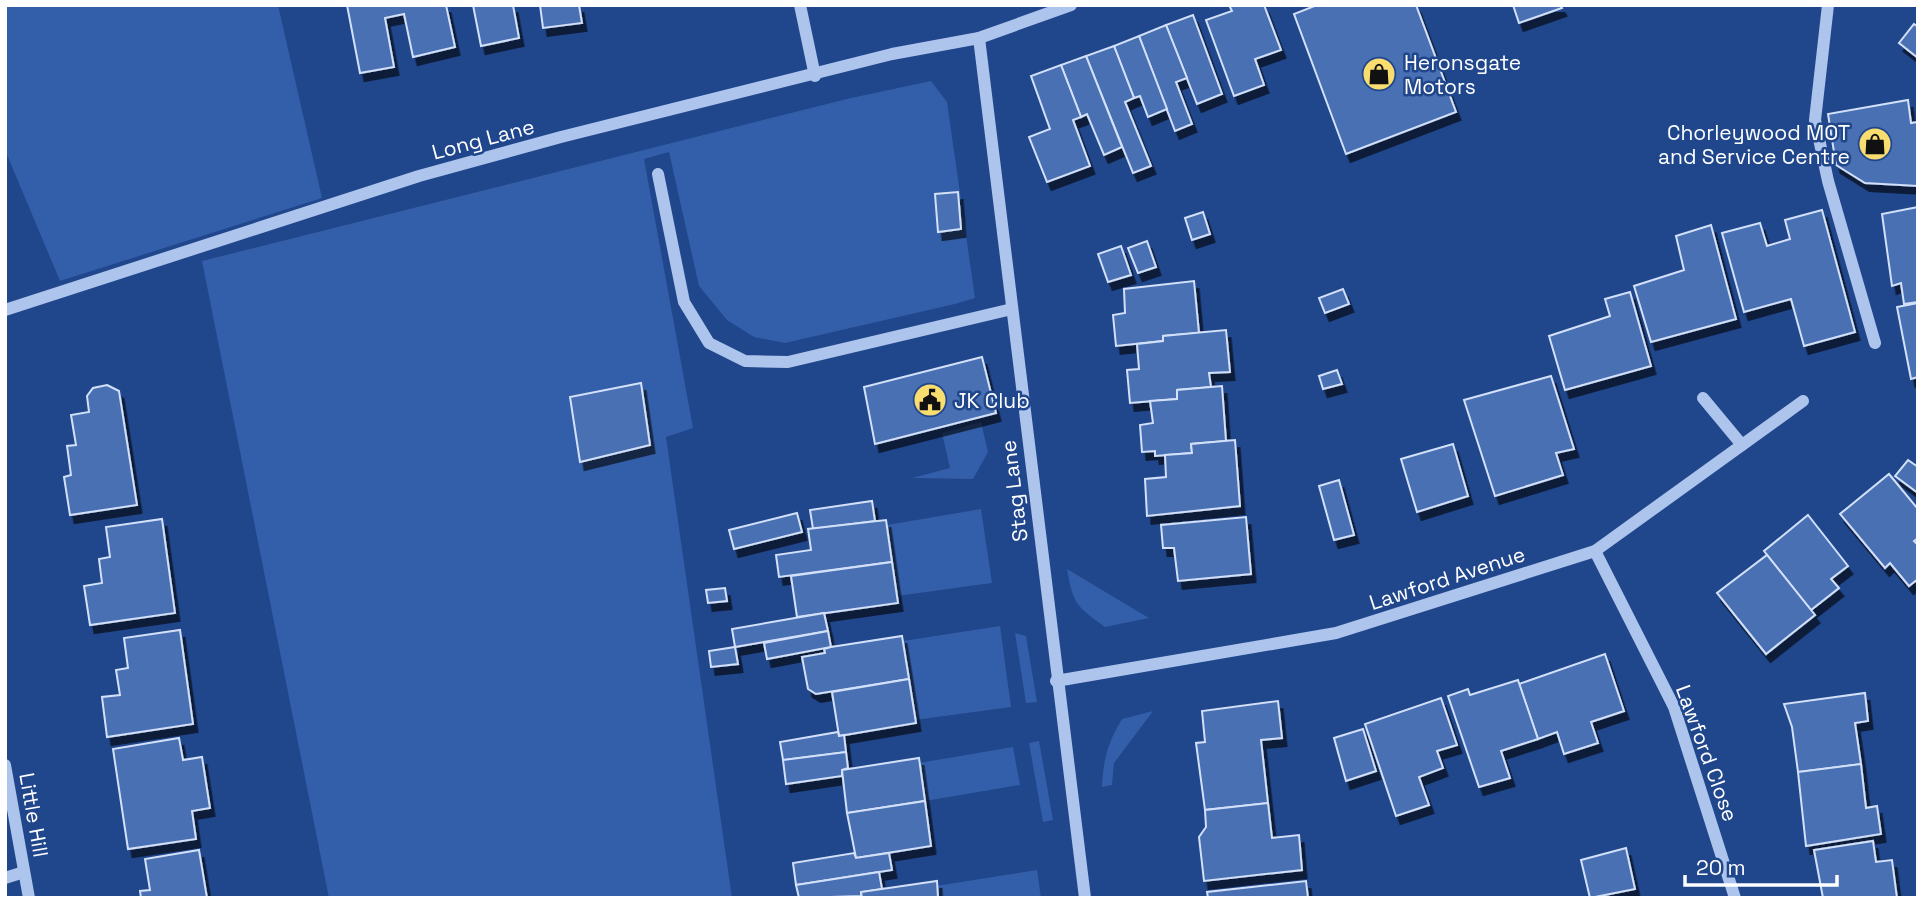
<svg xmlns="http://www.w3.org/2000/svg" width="1923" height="903" font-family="'Space Grotesk',sans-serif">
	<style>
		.green { fill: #335ea9 }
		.building { fill: #486fb3; stroke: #d2e0f9; stroke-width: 2; filter: url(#shadow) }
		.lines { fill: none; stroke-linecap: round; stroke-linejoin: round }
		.minor { stroke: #adc4ec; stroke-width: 12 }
		.labels { text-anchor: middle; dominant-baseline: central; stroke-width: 5; stroke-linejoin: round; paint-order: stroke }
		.poi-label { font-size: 21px; fill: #fff; stroke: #20468c; text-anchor: start }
		.street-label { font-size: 21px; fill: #fff; stroke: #20468c }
	</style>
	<defs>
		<filter id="shadow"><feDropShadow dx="4.5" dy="8" stdDeviation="0" flood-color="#0009"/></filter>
	</defs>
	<rect width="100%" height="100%" fill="#20468c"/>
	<g class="green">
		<path d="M 5,5 L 278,5 L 322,198 L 60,281 L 5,150 Z"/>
		<path d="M 931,81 L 947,102 L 975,298 L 955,304 L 785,343 L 754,337 L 727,320 L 699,286 L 669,152 L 644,159 L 693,428 L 666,437 L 732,898 L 329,898 L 202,261 L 851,98 Z"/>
		<path d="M 981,422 L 988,452 L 973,479 L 912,478 L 950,468 L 942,433 Z"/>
		<path d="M 981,509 L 992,583 L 897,596 L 887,525 Z"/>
		<path d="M 1067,569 L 1149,618 L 1105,627 C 1076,606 1073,604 1067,569 Z"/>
		<path d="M 1000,626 L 1011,707 L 915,720 L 903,641 Z"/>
		<path d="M 1015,633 L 1026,636 L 1037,702 L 1026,703 Z"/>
		<path d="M 1153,711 L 1114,763 L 1112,785 L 1102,787 C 1103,760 1108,742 1122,719 Z"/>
		<path d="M 1039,741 L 1053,820 L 1043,822 L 1029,743 Z"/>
		<path d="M 1013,747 L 1020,785 L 925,801 L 919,763 Z"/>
		<path d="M 1037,870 L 1041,898 L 938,898 L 936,886 Z"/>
	</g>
	<g class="building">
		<path d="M 347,5 L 446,5 L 455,47 L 413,57 L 404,14 L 385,18 L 394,67 L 360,73 Z"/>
		<path d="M 473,5 L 513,5 L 519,38 L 481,46 Z"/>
		<path d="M 540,5 L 579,5 L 582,23 L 543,28 Z"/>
		<path d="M 1229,5 L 1264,5 L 1281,50 L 1255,59 L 1264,85 L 1234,96 L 1206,20 L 1232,11 Z"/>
		<path d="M 1317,5 L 1416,5 L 1456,112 L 1346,154 L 1294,14 Z"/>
		<path d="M 1513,5 L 1560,5 L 1562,8 L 1519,23 Z"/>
		<path d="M 1193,15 L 1222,94 L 1197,104 L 1166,25 Z"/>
		<path d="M 1914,24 L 1918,27 L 1918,58 L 1899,43 Z"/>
		<path d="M 1166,25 L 1187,78 L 1176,82 L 1192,124 L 1175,131 L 1139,36 Z"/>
		<path d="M 1139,36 L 1167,109 L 1148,117 L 1140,96 L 1134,98 L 1114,46 Z"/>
		<path d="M 1114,46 L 1134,98 L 1125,102 L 1151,166 L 1133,173 L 1086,56 Z"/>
		<path d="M 1086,56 L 1122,147 L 1104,155 L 1087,114 L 1081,117 L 1061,65 Z"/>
		<path d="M 1061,65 L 1081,117 L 1073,120 L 1090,166 L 1047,182 L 1029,137 L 1050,129 L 1031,76 Z"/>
		<path d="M 1908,100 L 1911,123 L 1918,122 L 1918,186 L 1865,183 L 1836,165 L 1828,114 Z"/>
		<path d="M 958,192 L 961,229 L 938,232 L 935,194 Z"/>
		<path d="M 1918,207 L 1918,302 L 1904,304 L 1901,283 L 1892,286 L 1882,214 Z"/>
		<path d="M 1822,210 L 1855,332 L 1804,346 L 1791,299 L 1744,312 L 1722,233 L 1760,223 L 1767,246 L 1790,239 L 1785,220 Z"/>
		<path d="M 1203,212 L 1210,234 L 1192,240 L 1185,218 Z"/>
		<path d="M 1711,225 L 1736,319 L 1651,342 L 1634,286 L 1684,270 L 1676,236 Z"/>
		<path d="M 1147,241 L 1156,267 L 1138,273 L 1128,248 Z"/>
		<path d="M 1121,246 L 1131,275 L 1108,282 L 1098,254 Z"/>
		<path d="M 1194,281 L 1199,333 L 1163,336 L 1163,341 L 1116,346 L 1113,315 L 1125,313 L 1124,289 Z"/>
		<path d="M 1343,289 L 1349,304 L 1325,313 L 1319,298 Z"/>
		<path d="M 1630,292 L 1651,366 L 1565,390 L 1549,336 L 1610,316 L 1605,299 Z"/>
		<path d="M 1918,303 L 1918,377 L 1911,379 L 1897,307 Z"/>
		<path d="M 1226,330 L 1230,372 L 1209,373 L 1211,387 L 1177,390 L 1177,399 L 1130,403 L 1127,370 L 1139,369 L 1137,344 L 1163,341 L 1163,336 Z"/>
		<path d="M 982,357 L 996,413 L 875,444 L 864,387 Z"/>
		<path d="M 1337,370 L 1342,384 L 1323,389 L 1319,376 Z"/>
		<path d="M 1551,376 L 1574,449 L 1556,453 L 1563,475 L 1495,496 L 1464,400 Z"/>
		<path d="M 641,383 L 650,445 L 580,462 L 570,397 Z"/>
		<path d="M 107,385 L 119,391 L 137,505 L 70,515 L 64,477 L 71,475 L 67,446 L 76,445 L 71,415 L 89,412 L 87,396 L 93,388 Z"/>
		<path d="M 1222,386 L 1226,441 L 1191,444 L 1192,453 L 1155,456 L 1155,451 L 1142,452 L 1140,425 L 1153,423 L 1150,401 L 1177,399 L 1177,390 Z"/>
		<path d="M 1235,440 L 1240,506 L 1147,516 L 1145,479 L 1166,477 L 1165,455 L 1192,453 L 1191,444 Z"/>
		<path d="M 1453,444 L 1468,496 L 1417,512 L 1401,459 Z"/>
		<path d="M 1908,460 L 1918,467 L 1918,493 L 1895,476 Z"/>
		<path d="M 1889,474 L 1918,509 L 1918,538 L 1914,541 L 1918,545 L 1918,579 L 1909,586 L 1890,563 L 1885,568 L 1840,514 Z"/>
		<path d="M 1339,480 L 1354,535 L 1334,540 L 1319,486 Z"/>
		<path d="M 872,501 L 875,521 L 813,529 L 810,510 Z"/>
		<path d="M 797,513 L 802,532 L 734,549 L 729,530 Z"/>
		<path d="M 1808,515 L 1848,566 L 1831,579 L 1839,588 L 1811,610 L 1764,551 Z"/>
		<path d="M 1246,517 L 1251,574 L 1178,581 L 1174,548 L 1163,548 L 1161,525 Z"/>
		<path d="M 162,519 L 175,613 L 90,625 L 84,586 L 102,583 L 99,559 L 110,557 L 106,527 Z"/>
		<path d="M 886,520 L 892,562 L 779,577 L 776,555 L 811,550 L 808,529 Z"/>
		<path d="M 1767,555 L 1815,615 L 1766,654 L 1717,593 Z"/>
		<path d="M 892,562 L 898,603 L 797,617 L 791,576 Z"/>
		<path d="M 725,588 L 727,601 L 708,603 L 706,590 Z"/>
		<path d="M 824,613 L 828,631 L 735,647 L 732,629 Z"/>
		<path d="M 180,630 L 193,724 L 107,737 L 102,697 L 120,695 L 116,670 L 128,668 L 124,638 Z"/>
		<path d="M 828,631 L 831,647 L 767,659 L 764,643 Z"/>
		<path d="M 902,636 L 909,679 L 816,694 L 808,689 L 802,657 L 825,653 L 824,649 L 831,647 Z"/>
		<path d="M 735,647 L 738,664 L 711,667 L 709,651 Z"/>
		<path d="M 1605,654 L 1624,711 L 1591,722 L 1598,743 L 1564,754 L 1557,732 L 1538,739 L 1519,684 Z"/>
		<path d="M 909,679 L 916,723 L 839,736 L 832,692 Z"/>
		<path d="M 1518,680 L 1538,739 L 1501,751 L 1510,778 L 1479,787 L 1448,696 L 1468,689 L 1470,695 Z"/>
		<path d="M 1865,693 L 1868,721 L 1855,723 L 1861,764 L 1798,772 L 1792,727 L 1784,704 Z"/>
		<path d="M 1441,698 L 1457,745 L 1437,751 L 1443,768 L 1419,777 L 1429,805 L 1396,816 L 1365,724 Z"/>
		<path d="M 1278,701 L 1282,738 L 1261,740 L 1268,803 L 1205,810 L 1196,743 L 1205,742 L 1202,711 Z"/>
		<path d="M 1363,729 L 1376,771 L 1346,781 L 1334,738 Z"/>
		<path d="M 838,732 L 839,736 L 844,735 L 846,752 L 783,760 L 780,742 Z"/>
		<path d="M 179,738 L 183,760 L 202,757 L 210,808 L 192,811 L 196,839 L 128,849 L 113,749 Z"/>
		<path d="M 846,752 L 848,768 L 842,770 L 842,776 L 786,784 L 783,760 Z"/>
		<path d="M 919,758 L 925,801 L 847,813 L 842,770 Z"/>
		<path d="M 1861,764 L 1866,808 L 1877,806 L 1881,834 L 1806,846 L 1798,772 Z"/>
		<path d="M 925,801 L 931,846 L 856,858 L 847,813 Z"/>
		<path d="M 1268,803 L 1272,838 L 1299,835 L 1302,870 L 1204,881 L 1199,837 L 1206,827 L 1205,810 Z"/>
		<path d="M 1873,841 L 1876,862 L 1892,860 L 1897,898 L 1823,898 L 1814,850 Z"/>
		<path d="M 1626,848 L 1635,889 L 1590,898 L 1581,860 Z"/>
		<path d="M 199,850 L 207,898 L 141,898 L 140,891 L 150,890 L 145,859 Z"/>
		<path d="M 854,853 L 856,858 L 889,853 L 892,870 L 796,885 L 793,863 Z"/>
		<path d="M 879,872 L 882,889 L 861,892 L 861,896 L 799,898 L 796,885 Z"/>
		<path d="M 937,881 L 938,898 L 862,898 L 861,892 Z"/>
		<path d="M 1306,881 L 1308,898 L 1208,898 L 1207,892 Z"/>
	</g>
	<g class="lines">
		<g class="minor">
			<path d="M 800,5 L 815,76"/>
			<path d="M 1828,5 L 1815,120 L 1828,181 L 1875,343"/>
			<path d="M 979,38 L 1085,898"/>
			<path d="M 658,174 L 684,302 L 709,343 L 745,361 L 788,362 L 1012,309"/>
			<path d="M 5,310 L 419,176 L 561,137 L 892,54 L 979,38 L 1071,5"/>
			<path d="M 1703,398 L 1742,445"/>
			<path d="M 1595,551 L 1674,707 L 1735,898"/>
			<path d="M 1056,681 L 1336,633 L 1595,551 L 1803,401"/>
			<path d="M 5,765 L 29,898"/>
			<path d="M 5,878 L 24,872"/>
		</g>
	</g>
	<defs>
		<symbol id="shop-disc" viewBox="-11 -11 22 22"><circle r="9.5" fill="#f9dd6e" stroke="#20468c"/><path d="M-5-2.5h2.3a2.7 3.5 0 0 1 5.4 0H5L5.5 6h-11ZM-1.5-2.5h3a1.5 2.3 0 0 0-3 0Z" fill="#111"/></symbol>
		<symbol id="civic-disc" viewBox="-11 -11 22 22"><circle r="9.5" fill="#f9dd6e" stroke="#20468c"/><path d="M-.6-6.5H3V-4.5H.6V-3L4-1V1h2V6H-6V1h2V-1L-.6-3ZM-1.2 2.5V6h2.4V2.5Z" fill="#111"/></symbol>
	</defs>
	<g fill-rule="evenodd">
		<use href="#shop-disc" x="1360" y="55" width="38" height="38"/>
		<use href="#shop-disc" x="1856" y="125" width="38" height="38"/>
		<use href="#civic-disc" x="911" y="381" width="38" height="38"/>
	</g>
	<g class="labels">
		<g class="poi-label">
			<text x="1404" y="62">Heronsgate<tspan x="1404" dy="24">Motors</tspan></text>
			<text x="1850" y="132" text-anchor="end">Chorleywood MOT<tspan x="1850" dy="24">and Service Centre</tspan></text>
			<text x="954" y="400">JK Club</text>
		</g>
		<g class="street-label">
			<text transform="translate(483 139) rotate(-15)">Long Lane</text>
			<text transform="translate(1014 491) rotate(-97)">Stag Lane</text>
			<text transform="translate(1447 578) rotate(-18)">Lawford Avenue</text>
			<text transform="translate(1707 753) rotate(70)">Lawford Close</text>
			<text transform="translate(34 815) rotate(80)">Little Hill</text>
		</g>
	</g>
	<rect width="1923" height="903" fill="none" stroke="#ffffff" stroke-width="14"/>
	<path d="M1685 875v10h152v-10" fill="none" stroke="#ffffff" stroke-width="3.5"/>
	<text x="1696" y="875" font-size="21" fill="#ffffff" stroke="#20468c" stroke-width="5" paint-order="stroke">20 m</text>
</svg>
